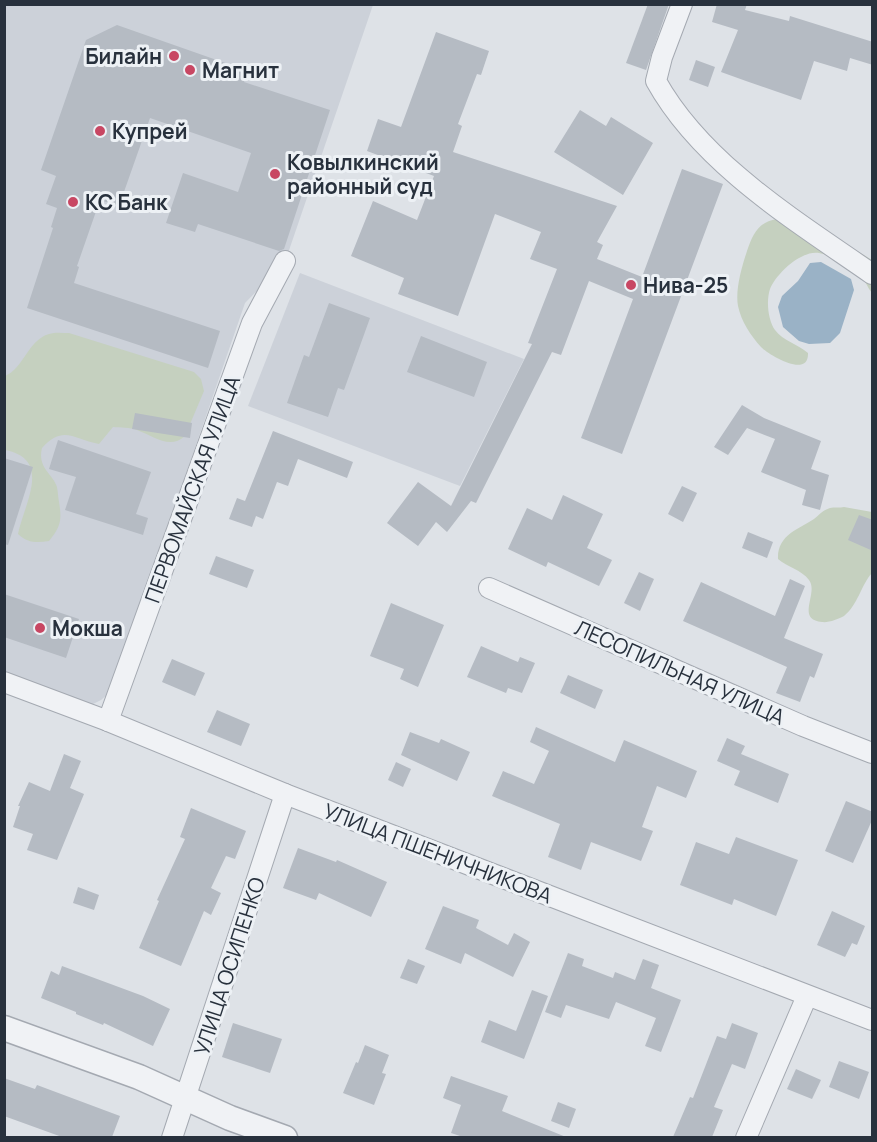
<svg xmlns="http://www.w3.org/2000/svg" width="877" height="1142" font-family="Manrope,sans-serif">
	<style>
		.built { fill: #ccd1d9 }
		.green { fill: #c5d0bf }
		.water { fill: #9ab2c6 }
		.building { fill: #b5bbc3 }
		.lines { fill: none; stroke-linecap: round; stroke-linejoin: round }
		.minor-casing { stroke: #a4a9b1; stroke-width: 22 }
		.tertiary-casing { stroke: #a4a9b1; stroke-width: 27 }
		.minor { stroke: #f0f2f5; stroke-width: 20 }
		.tertiary { stroke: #f0f2f5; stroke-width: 24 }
		.poi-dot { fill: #c84763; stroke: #edf1f5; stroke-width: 2 }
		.labels { text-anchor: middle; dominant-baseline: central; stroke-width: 6; stroke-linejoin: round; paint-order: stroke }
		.poi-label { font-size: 21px; font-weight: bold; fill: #28313d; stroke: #edf1f5; text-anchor: start }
		.street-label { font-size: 21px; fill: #28313d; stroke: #edf1f5 }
	</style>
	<rect width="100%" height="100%" fill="#dee2e7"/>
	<g class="built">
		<path d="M 4,5 L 373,5 L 285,262 L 245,303 L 116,677 L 109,693 L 101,700 L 91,705 L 5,675 Z"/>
		<path d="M 300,273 L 524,359 L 460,486 L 248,406 Z"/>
	</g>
	<g class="green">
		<path d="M 777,219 L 834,237 L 872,260 L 872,293 C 869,290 868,286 865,282 C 857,272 832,255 819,253 C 801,250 776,274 770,289 C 766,301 768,320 775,330 C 783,341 798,344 808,353 C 809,379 769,355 761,347 C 751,336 741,321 738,306 C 735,290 742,266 747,251 C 753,234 758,222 777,219 Z"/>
		<path d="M 69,333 L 194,372 L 201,379 L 204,391 L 185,436 C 170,450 153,436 137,430 C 130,427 120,428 113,427 L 99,444 C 74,440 64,424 42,448 C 37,468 53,474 57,487 C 58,492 58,497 59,502 C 62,520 61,526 49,541 C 37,543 27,543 18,534 C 24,504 53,459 5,450 L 5,376 C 24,368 28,340 49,334 C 55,332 63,333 69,333 Z"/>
		<path d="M 844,507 L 872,512 L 872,573 C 861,585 858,605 844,616 C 839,619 828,623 822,622 C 795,620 819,593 809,580 C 802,570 787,567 778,559 C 777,535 799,529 814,519 C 819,515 823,510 830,508 C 834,507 840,508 844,507 Z"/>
	</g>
	<path class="water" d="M 821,262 L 851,279 L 854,290 L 840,333 L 830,343 L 809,344 L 799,341 L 783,327 L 778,307 L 782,296 L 798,281 L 810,263 Z"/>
	<g class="building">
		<path d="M 648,4 L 669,4 L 646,70 L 626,63 Z"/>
		<path d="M 717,4 L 747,4 L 745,10 L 789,21 L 790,16 L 873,42 L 873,65 L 850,58 L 847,71 L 814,61 L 801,100 L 746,81 L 721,72 L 738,30 L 712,22 Z"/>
		<path d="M 117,25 L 248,71 L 244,82 L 330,110 L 284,249 L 279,251 L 198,224 L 195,232 L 166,223 L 183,173 L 238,192 L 251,153 L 150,118 L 119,206 L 100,200 L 77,266 L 79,267 L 74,283 L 220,331 L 208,368 L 27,308 L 53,228 L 51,227 L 57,208 L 46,204 L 56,176 L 41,170 L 86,40 Z"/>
		<path d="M 436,32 L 489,51 L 481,75 L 477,74 L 458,124 L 462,126 L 453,152 L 617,206 L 597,242 L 603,245 L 597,259 L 642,277 L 682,169 L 723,184 L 622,454 L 581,438 L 633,299 L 589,281 L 561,355 L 552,352 L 476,503 L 471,501 L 447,532 L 436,522 L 418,546 L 387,523 L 418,482 L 451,506 L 532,344 L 528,343 L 557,269 L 530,259 L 541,232 L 495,214 L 458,316 L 398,294 L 404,278 L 351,256 L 373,201 L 417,220 L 434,176 L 367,151 L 378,119 L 401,127 Z"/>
		<path d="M 696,60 L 715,67 L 708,87 L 689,80 Z"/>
		<path d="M 580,110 L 606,126 L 611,117 L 653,143 L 623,195 L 554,152 Z"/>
		<path d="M 329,303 L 370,318 L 344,390 L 338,388 L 328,417 L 287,403 L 304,355 L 309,357 Z"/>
		<path d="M 421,336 L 487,362 L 474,397 L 407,372 Z"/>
		<path d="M 742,405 L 764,418 L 821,441 L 811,469 L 829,475 L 820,510 L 802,505 L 806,490 L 761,472 L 775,439 L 747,428 L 728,455 L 714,447 Z"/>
		<path d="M 135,413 L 192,423 L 190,438 L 132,429 Z"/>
		<path d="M 273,431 L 353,462 L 347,478 L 298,459 L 288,486 L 277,482 L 263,519 L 256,516 L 252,527 L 229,519 L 237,498 L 245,501 Z"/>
		<path d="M 58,440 L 151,472 L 136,514 L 148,518 L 143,535 L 65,510 L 76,477 L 49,469 Z"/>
		<path d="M 4,458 L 33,467 L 8,545 L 4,544 Z"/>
		<path d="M 682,486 L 697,493 L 683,522 L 668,514 Z"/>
		<path d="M 563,495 L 603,514 L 587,548 L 612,560 L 599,586 L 548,562 L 546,567 L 508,549 L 527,508 L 552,520 Z"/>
		<path d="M 859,515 L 873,520 L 873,551 L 848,540 Z"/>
		<path d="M 748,532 L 773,542 L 767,558 L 742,548 Z"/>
		<path d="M 216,556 L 254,570 L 247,588 L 209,574 Z"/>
		<path d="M 639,572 L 654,579 L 640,611 L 624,603 Z"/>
		<path d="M 790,579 L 805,586 L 784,638 L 823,654 L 814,678 L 810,676 L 800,702 L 776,693 L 787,667 L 683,621 L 701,582 L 775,616 Z"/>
		<path d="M 4,594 L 79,619 L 66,658 L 4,637 Z"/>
		<path d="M 391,603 L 444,625 L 418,687 L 400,679 L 404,669 L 370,656 Z"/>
		<path d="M 481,646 L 518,662 L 520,657 L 535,663 L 522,693 L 508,688 L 506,693 L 467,677 Z"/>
		<path d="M 172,659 L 205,673 L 195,696 L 162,682 Z"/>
		<path d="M 568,675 L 603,690 L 595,709 L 560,693 Z"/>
		<path d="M 217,710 L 250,724 L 241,746 L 207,732 Z"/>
		<path d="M 536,727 L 615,762 L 624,740 L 697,771 L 686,798 L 657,786 L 642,827 L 653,831 L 641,861 L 591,842 L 581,870 L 548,857 L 560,824 L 492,796 L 503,771 L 534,784 L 549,751 L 530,742 Z"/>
		<path d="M 410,732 L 439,743 L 441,739 L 470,752 L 457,781 L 401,755 Z"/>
		<path d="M 727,738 L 745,746 L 741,754 L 789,774 L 778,803 L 734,785 L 740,771 L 717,761 Z"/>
		<path d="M 64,754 L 81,761 L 70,788 L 84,794 L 57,860 L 27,850 L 33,834 L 13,827 L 20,806 L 18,806 L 29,782 L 50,791 Z"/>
		<path d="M 396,762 L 411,769 L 403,787 L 388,780 Z"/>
		<path d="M 846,801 L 873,812 L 873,818 L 853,863 L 825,851 Z"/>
		<path d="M 191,808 L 246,831 L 235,859 L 226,856 L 211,888 L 221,893 L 211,915 L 204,911 L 181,966 L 139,948 L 159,901 L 157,900 L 185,839 L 180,837 Z"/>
		<path d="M 736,837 L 798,860 L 776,916 L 734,899 L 732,905 L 680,885 L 696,842 L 729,854 Z"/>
		<path d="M 298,848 L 336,862 L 337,860 L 387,882 L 371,917 L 319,893 L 316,900 L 283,888 Z"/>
		<path d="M 78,887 L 99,895 L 94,910 L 73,903 Z"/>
		<path d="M 443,906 L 479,920 L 476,928 L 508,945 L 514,933 L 530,942 L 513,977 L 465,953 L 461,964 L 425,949 Z"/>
		<path d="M 832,911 L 865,926 L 857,945 L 852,943 L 845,957 L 817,945 Z"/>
		<path d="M 568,953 L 584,959 L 582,966 L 613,978 L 615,972 L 635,980 L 643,959 L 659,965 L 651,988 L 681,1000 L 661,1052 L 645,1046 L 656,1018 L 616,1002 L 609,1019 L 566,1005 L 561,1018 L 545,1012 Z"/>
		<path d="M 408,959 L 425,966 L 417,984 L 400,978 Z"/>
		<path d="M 62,966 L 143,996 L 170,1009 L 153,1046 L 104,1023 L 103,1025 L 76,1014 L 76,1012 L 41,998 L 51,971 L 59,975 Z"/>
		<path d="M 532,990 L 548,996 L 524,1059 L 481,1042 L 489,1020 L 516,1031 Z"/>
		<path d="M 233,1023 L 282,1039 L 270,1073 L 222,1057 Z"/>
		<path d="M 732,1023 L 758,1033 L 745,1069 L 732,1064 L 714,1107 L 723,1110 L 712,1137 L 673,1137 L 690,1097 L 693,1098 L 717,1036 L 726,1039 Z"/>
		<path d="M 365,1045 L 389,1055 L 382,1073 L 386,1074 L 374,1105 L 343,1093 L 356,1062 L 358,1063 Z"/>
		<path d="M 839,1061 L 869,1072 L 859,1099 L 829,1087 Z"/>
		<path d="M 796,1069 L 821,1080 L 812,1099 L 787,1089 Z"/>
		<path d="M 451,1076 L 508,1096 L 502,1111 L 566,1137 L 463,1137 L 451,1133 L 461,1105 L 443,1098 Z"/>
		<path d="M 4,1078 L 35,1089 L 37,1085 L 120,1116 L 112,1137 L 62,1137 L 4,1116 Z"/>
		<path d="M 558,1102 L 576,1109 L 569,1128 L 551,1121 Z"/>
	</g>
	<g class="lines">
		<defs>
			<g id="minor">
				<path d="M 682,4 L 662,57 L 656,81 C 702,164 796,221 872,274"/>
				<path d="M 489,588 L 803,726 L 872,753"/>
				<path d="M 4,682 L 108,721 L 285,794 L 872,1020"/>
				<path d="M 108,721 L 252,323 L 285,261"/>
				<path d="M 172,1138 L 285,794"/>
				<path d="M 746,1138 L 807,996"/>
			</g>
			<path id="tertiary" d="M 4,1028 L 139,1077 L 230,1118 L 285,1138"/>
		</defs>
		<use href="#minor" class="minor-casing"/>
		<use href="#tertiary" class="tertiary-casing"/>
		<use href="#minor" class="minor"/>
		<use href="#tertiary" class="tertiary"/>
	</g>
	<g class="poi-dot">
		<circle cx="174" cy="56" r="6"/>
		<circle cx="190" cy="70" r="6"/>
		<circle cx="100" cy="131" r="6"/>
		<circle cx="275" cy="174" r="6"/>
		<circle cx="73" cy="202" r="6"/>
		<circle cx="631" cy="285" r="6"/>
		<circle cx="40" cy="628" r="6"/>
	</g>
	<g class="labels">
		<g class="poi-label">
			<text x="162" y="56" text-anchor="end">Билайн</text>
			<text x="202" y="70">Магнит</text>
			<text x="112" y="131">Купрей</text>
			<text x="287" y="162">Ковылкинский<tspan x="287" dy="24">районный суд</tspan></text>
			<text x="85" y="202">КС Банк</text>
			<text x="643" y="285">Нива-25</text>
			<text x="52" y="628">Мокша</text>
		</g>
		<g class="street-label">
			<text transform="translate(192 489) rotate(-70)">ПЕРВОМАЙСКАЯ УЛИЦА</text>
			<text transform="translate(680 672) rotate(24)">ЛЕСОПИЛЬНАЯ УЛИЦА</text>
			<text transform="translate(438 853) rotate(21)">УЛИЦА ПШЕНИЧНИКОВА</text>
			<text transform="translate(229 966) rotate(-72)">УЛИЦА ОСИПЕНКО</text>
		</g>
	</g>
	<rect width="877" height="1142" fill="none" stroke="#28313d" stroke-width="12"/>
</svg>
